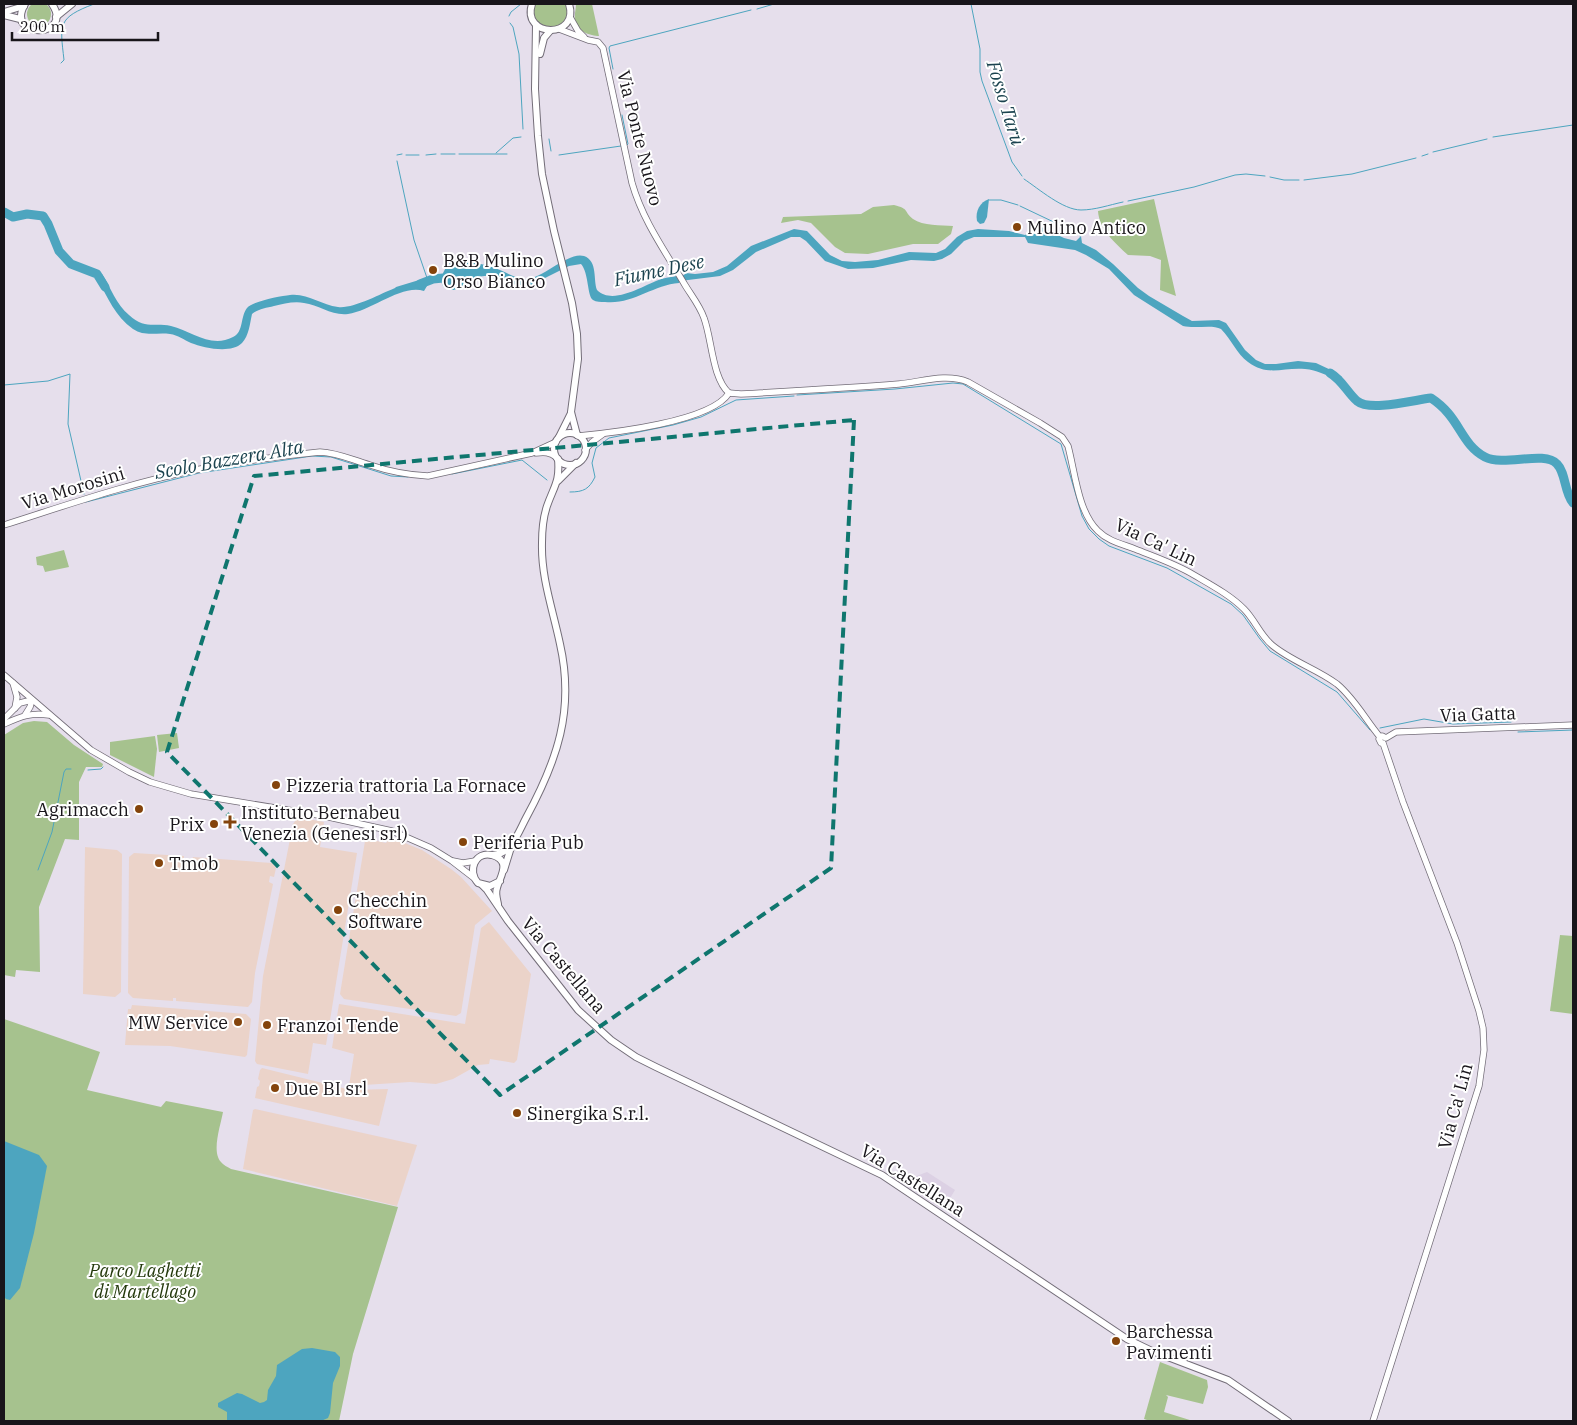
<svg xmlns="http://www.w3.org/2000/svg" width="1577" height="1425" font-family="'IBM Plex Serif',serif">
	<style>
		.built { fill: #dcd1e4 }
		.industrial { fill: #ebd3c9 }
		.green { fill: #a6c28e }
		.water { fill: #4da5bf }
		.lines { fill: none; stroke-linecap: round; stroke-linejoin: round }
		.stream { stroke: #4da5bf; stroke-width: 1 }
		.river { stroke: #4da5bf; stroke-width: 9 }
		.secondary-casing { stroke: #736d78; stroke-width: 7 }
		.primary-casing { stroke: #736d78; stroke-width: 8 }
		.secondary { stroke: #fff; stroke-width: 5.5 }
		.primary { stroke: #fff; stroke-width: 6 }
		.marked { fill: none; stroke: #0f766e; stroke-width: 4; stroke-dasharray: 10 6; stroke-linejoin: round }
		.poi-dot { fill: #84440c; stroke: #fff; stroke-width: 2 }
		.labels { text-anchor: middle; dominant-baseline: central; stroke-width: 4; stroke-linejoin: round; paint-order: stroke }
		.street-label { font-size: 18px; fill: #18151a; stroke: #fff }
		.poi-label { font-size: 18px; fill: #18151a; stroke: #fff; text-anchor: start }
		.park-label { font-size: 18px; font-style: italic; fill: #24390c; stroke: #fff }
		.water-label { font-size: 19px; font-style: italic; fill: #1b434f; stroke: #fff }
	</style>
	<rect width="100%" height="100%" fill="#e6dfec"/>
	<path class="built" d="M 927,1172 L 955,1190 L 943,1210 L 902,1183 L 903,1181 Z"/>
	<g class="industrial">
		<path d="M 298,817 L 324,822 L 320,847 L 357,853 L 326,1045 L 313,1043 L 308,1074 L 257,1064 L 255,1061 L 263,976 L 293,824 Z"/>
		<path d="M 390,837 L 422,850 L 451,869 L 461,877 L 492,911 L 475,925 L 461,1013 L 456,1016 L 344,999 L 340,994 L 365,841 L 368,839 L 386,843 Z"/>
		<path d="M 85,847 L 117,850 L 122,854 L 121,992 L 115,997 L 83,994 Z"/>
		<path d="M 134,853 L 184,856 L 184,860 L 186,860 L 192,859 L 193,857 L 272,863 L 276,868 L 274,877 L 270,876 L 269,882 L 273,884 L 255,973 L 252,1002 L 248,1007 L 176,1001 L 176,998 L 173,998 L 173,1001 L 133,998 L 128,993 L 129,857 Z"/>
		<path d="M 489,922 L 531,974 L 517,1060 L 514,1063 L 490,1059 L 489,1064 L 478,1065 L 453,1079 L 436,1084 L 410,1082 L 349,1086 L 354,1054 L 332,1048 L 339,1004 L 465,1024 L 481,928 Z"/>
		<path d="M 132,1005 L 246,1014 L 251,1019 L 247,1055 L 245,1057 L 170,1046 L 125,1045 L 128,1009 L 131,1009 Z"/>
		<path d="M 262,1068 L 351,1090 L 388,1089 L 379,1126 L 255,1098 L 257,1087 L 259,1086 L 260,1081 L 258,1079 L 260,1070 Z"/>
		<path d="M 255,1109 L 417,1145 L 397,1206 L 243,1169 L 253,1110 Z"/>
	</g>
	<g class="green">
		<circle cx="39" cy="14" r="12"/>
		<path d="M 534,4 L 568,4 L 567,20 L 558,28 L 540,26 L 533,16 Z"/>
		<path d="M 576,4 L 592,4 L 599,36 C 591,36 576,31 575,21 C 574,16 576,9 576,4 Z"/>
		<path d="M 1154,199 L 1176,296 L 1160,290 L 1161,260 L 1150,256 L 1128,255 C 1115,243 1099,229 1098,211 Z"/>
		<path d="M 894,205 C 910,209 903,211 913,219 C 923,226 941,225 953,226 L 951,234 L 938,244 L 913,244 L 868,254 L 845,253 L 835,247 L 811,223 L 798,220 L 781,223 L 783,217 L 861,214 L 873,207 Z"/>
		<path d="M 64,550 L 69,567 L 45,572 L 43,566 L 37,565 L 36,557 Z"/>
		<path d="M 34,721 L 47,722 L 74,745 L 103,764 L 102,767 L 86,767 L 79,782 L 79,840 L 65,839 L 39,907 L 40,972 L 16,970 L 15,977 L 4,975 L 4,735 L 23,723 Z"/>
		<path d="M 177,733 L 179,748 L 159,752 L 157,735 Z"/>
		<path d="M 155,736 L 157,749 L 154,777 L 110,755 L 110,742 Z"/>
		<path d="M 1560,935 L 1573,936 L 1573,1014 L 1550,1011 Z"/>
		<path d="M 4,1019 L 100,1052 L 87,1090 L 161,1107 L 166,1101 L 223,1112 C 221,1124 211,1152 221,1162 C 223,1165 228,1167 231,1169 L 398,1207 L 353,1354 L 339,1421 L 4,1421 Z"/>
		<path d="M 1160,1362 L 1207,1380 L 1208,1387 L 1203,1404 L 1166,1395 L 1168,1397 L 1164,1412 L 1193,1421 L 1150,1421 L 1144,1419 Z"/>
	</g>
	<g class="water">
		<path d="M 989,199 L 987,217 L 984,223 L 980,224 L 977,221 C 975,211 980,202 989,199 Z"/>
		<path d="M 1041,227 L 1064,238 L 1076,241 L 1081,236 L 1082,243 L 1096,250 L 1113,264 L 1138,288 L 1149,296 L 1183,316 L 1192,321 L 1219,320 L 1226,323 L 1245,350 L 1256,360 L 1265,364 L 1276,364 L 1298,361 L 1316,363 L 1333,371 L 1342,377 L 1337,381 C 1327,375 1317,370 1305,369 C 1283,367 1268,377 1248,362 C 1237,354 1231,339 1221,329 C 1212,324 1196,329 1183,326 L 1134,295 L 1109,269 L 1086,255 L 1075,250 L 1028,243 L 1025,237 L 974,237 L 964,241 L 951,254 L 942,259 L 934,261 L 911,260 L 873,268 L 848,269 L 825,261 L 806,241 L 800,237 L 791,237 L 756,252 L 733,270 L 720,276 L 680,281 L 679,283 C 653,285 632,305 605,302 C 601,302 596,302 593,300 C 587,296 589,273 581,264 L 569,266 L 527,287 C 512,286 501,277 486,276 C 472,275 464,290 451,290 C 434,289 443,266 453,261 C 466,262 483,263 495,268 C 504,271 514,278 524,279 C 542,280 568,251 584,256 C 598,261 593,280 597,290 C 613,306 644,285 661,279 C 668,277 677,276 684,275 L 686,273 L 695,274 L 713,272 L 727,266 L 751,246 L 794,229 L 807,231 L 830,255 L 842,261 L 855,262 L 878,260 L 909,252 L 936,253 L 945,249 L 957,237 L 967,231 L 978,229 L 1009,231 L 1025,235 Z"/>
		<path d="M 102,274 C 111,288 116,304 129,315 C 145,330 154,322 171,326 C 192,331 211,349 233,337 C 244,332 240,317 247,308 C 253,301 281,296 290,295 C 308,293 321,305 338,307 C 353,309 380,294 395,288 L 396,287 L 429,277 L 430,281 L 424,291 C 401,284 372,311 348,314 C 332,316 319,305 304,303 C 294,301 283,304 274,306 C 266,308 258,309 252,314 C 250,323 249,336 242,343 C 231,354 204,348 191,343 C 184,340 178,335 170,334 C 157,332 145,337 133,329 C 115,316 108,298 98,280 Z"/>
		<path d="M 4,1141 L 39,1155 L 47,1166 L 34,1233 L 20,1288 L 10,1300 L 6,1299 L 4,1297 Z"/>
		<path d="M 312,1348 L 335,1352 L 340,1357 L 340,1366 L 333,1383 L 330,1413 L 328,1418 L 321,1421 L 227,1421 L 227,1412 L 218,1407 L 218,1403 L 237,1393 L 242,1394 L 260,1403 L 264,1402 L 267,1400 L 268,1390 L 276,1376 L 277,1365 L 302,1349 Z"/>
	</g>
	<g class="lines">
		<g class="stream">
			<path d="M 971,4 L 980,49 L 980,72 L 982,81 L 1012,162 L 1022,176"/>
			<path d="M 757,9 L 774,4"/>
			<path d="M 509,16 L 511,12 L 521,4"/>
			<path d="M 510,23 L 513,27 L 519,54 L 523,129"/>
			<path d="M 61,63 L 64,60 C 60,24 57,18 94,4"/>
			<path d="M 613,69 L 609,48 L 610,46 L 751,10"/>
			<path d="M 622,115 L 628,144 L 627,145"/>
			<path d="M 1493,137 L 1573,125"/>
			<path d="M 549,139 L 551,151"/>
			<path d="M 1433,152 L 1487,139"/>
			<path d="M 496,153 L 513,138 L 521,137"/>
			<path d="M 441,154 L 455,154"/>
			<path d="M 459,154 L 507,154"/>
			<path d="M 397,155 L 402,154"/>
			<path d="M 406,155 L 419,155"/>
			<path d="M 426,155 L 436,154"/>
			<path d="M 559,155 L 621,146"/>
			<path d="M 1422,156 L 1428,154"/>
			<path d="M 397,161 L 414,240 L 427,278"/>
			<path d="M 1270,177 L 1284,180 L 1299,180"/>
			<path d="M 1024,179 C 1039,189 1063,210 1081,210 C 1095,210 1109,205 1123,202"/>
			<path d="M 1304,180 L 1352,174 L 1416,158"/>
			<path d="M 989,200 L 1001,200 L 1018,205"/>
			<path d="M 1128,201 L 1194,187 L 1235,175 L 1246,174 L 1265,176"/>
			<path d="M 1020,206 L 1060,225 L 1073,228 L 1080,233 L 1080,236"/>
			<path d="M 4,385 L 48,381 L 70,374 L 68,424 L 84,494"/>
			<path d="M 797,395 L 895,389 L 953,383 L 963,384 L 1061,444 L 1082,516 L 1089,529 L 1099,539 L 1109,546 L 1167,568 L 1231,604 L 1243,615 L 1260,639 L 1270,651 L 1337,692 L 1370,730"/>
			<path d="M 452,474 L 522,460 L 547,480"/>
			<path d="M 570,492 C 584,492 589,489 595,477 L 592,463 L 596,448 L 609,438 L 673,425 L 701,417 L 736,400 L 794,396"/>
			<path d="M 86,502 L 199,473 L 312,456 L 331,457 L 391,476 L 408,477"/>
			<path d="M 1380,728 L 1424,719 L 1453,724 L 1511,722"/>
			<path d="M 1518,732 L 1573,730"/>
			<path d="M 88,770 L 101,769 L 103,767"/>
			<path d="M 38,870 L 52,832 L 64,772 L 66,769 L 71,769"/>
		</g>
		<g class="river">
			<path d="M 4,212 L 13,217 L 27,214 L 43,216 L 48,224 L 59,251 L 71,264 L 97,274 L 105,287"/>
			<path d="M 420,284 L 433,279 L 453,277"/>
			<path d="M 1330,373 C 1342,380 1347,392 1357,401 C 1370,412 1414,400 1431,398 C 1437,402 1443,407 1448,413 C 1461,428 1466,447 1485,457 C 1504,467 1544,450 1557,464 C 1566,473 1564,492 1573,503"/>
		</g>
		<defs>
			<g id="secondary">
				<path d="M 570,17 L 578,31 L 584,37"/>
				<path d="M 559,29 L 588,40 L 598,42 L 603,48 L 632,183 C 643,221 665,251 685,285 C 691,295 700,306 704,318 C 712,339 712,378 729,393"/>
				<path d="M 729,393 L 741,394 C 794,391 847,388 899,384 C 921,382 946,373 968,382 L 1040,423 L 1062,437 L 1068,446 C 1075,472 1078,512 1098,531 C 1108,541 1122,544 1135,549 C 1155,557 1176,564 1194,575 C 1211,585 1230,595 1244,609 C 1255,620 1260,635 1272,645 C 1291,661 1317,669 1337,684 C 1355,699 1365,719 1380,737"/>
				<path d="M 578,436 C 611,433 711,422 729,393"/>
				<path d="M 585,450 L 592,442 L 603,434"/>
				<path d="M 536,453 C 544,452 550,452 556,457"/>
				<path d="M 4,525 C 67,505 130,483 195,470 C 236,462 279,456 320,452 C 339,453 352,460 370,465 C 388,471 408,475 428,476 L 532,453 L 556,442"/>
				<path d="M 4,675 L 91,750 L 129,772 L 150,782 L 191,794 L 324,816 L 392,831 L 431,848 L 452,861 L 474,878"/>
				<path d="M 13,683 L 17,697 L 15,708"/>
				<path d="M 25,715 L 30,707 L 32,700"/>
				<path d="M 4,719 L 20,703 L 32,700"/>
				<path d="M 4,724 C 20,717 31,712 49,715"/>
				<path d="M 453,861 L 463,863 L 475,861"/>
				<path d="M 1373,1421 L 1479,1086 L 1484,1050 L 1483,1028 L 1479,1011 L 1457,943 L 1403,802 L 1383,743 L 1381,743 L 1379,739 L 1382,736 L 1386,738 L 1396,732 L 1573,725"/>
			</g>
			<g id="primary">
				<path d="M 25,4 C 4,40 75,38 52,4"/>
				<path d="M 532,4 C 521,38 580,39 569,4"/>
				<path d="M 4,12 L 24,6"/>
				<path d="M 4,15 L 20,19 L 23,23"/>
				<path d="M 56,17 L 72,4"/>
				<path d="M 536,25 L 535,89 L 538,136 L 542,174 L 554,231 L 572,303 L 577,334 L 578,359 L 571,412 L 577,435"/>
				<path d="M 540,54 L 544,38 L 550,31"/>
				<circle cx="570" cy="449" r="16"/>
				<path d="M 559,437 L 571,413"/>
				<path d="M 558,481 L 576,463"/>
				<path d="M 492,855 C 511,855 518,833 526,818 C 557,761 575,710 560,644 C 553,610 541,578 542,543 C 542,531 543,518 547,506 C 554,486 560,482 558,459"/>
				<path d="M 504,870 L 512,844"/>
				<path d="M 482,885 L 487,890 L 508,921 L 578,1010 L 611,1040 L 636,1057 L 656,1067 L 882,1175 L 1127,1339 L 1152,1351 L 1228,1380 L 1288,1421"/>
				<path d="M 498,904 C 497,899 495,893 497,888 C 499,878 513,861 492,855 C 475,851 467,871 478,883 L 490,886 L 500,881"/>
			</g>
		</defs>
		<use href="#secondary" class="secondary-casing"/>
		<use href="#primary" class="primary-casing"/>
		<use href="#secondary" class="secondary"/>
		<use href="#primary" class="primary"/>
	</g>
	<path class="marked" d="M 854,420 L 831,868 L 500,1095 L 167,752 L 254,476 Z"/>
	<g class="poi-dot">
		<circle cx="1017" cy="227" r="5"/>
		<circle cx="433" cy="270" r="5"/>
		<circle cx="276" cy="785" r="5"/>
		<circle cx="139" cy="809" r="5"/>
		<path d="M227.5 814.5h5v5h5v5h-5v5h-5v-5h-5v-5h5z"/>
		<circle cx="214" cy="824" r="5"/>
		<circle cx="463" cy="842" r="5"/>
		<circle cx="159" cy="863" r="5"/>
		<circle cx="338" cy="910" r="5"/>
		<circle cx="238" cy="1022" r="5"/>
		<circle cx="267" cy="1025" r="5"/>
		<circle cx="275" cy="1088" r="5"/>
		<circle cx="517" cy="1113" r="5"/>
		<circle cx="1116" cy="1341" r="5"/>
	</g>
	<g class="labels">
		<g class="street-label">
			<text transform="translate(640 138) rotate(76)">Via Ponte Nuovo</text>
			<text transform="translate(73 488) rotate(-17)">Via Morosini</text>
			<text transform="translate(1156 542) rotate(25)">Via Ca' Lin</text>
			<text transform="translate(1478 714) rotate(-2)">Via Gatta</text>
			<text transform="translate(564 965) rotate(50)">Via Castellana</text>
			<text transform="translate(1455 1106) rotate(-75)">Via Ca' Lin</text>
			<text transform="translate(913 1180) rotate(32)">Via Castellana</text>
		</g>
		<g class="poi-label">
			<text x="1027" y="227">Mulino Antico</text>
			<text x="443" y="260">B&amp;B Mulino<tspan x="443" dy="21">Orso Bianco</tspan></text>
			<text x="286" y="785">Pizzeria trattoria La Fornace</text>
			<text x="129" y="809" text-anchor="end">Agrimacch</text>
			<text x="241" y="812">Instituto Bernabeu<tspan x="241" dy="21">Venezia (Genesi srl)</tspan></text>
			<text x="204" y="824" text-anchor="end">Prix</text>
			<text x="473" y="842">Periferia Pub</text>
			<text x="169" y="863">Tmob</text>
			<text x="348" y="900">Checchin<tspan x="348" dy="21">Software</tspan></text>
			<text x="228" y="1022" text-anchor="end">MW Service</text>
			<text x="277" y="1025">Franzoi Tende</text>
			<text x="285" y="1088">Due BI srl</text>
			<text x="527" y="1113">Sinergika S.r.l.</text>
			<text x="1126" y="1331">Barchessa<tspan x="1126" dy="21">Pavimenti</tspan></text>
		</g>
		<g class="park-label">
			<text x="145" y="1270">Parco Laghetti<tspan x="145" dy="21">di Martellago</tspan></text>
		</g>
		<g class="water-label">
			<text transform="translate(1006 103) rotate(73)">Fosso Tarù</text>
			<text transform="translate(659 270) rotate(-12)">Fiume Dese</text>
			<text transform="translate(229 459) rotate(-10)">Scolo Bazzera Alta</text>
		</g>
	</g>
	<rect width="1577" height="1425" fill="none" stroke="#18151a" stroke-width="10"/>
	<path d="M12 32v8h146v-8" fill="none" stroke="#18151a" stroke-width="2.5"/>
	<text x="20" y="32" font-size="15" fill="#18151a" stroke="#ffffff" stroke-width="4" paint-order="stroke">200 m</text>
</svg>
